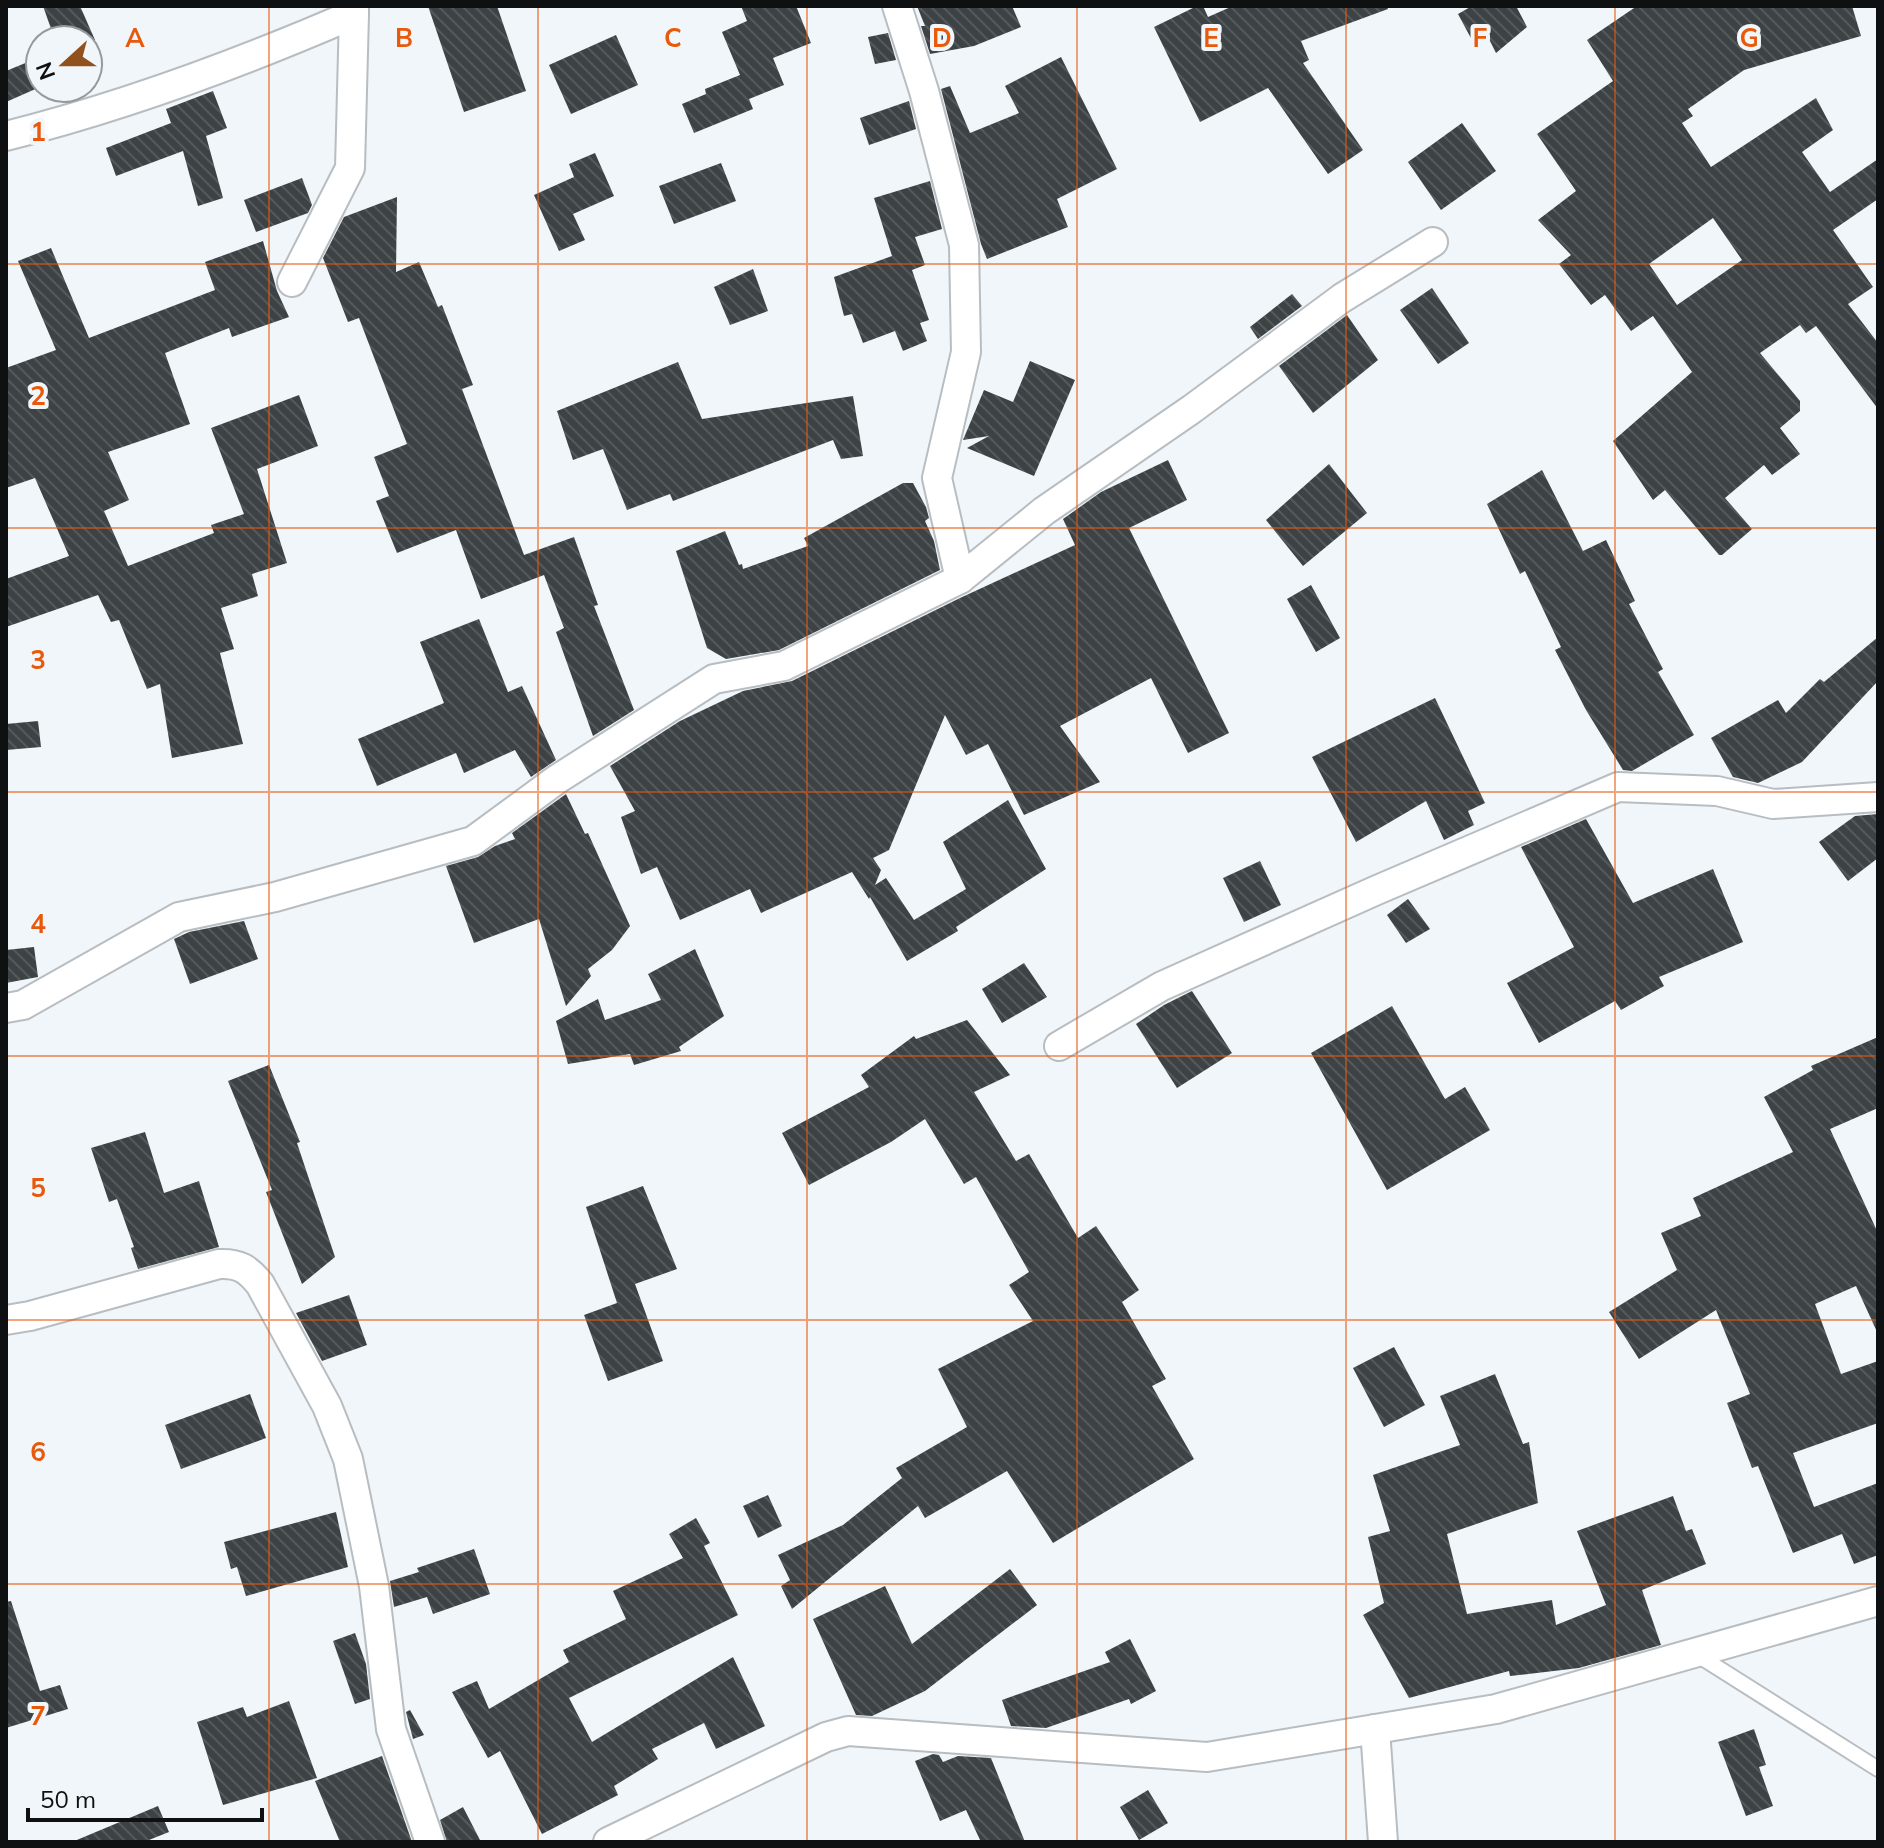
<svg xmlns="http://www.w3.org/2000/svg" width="1884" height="1848" font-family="Mulish,sans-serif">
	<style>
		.building { fill: url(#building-back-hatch); fill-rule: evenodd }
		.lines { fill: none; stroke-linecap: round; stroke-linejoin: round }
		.service-casing { stroke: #b7bdc1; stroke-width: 18 }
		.minor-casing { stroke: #b7bdc1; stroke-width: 32 }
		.service { stroke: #fff; stroke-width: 14 }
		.minor { stroke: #fff; stroke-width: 28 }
		.grid { fill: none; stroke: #e8590c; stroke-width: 2; stroke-opacity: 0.55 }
		.grid-label { font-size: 26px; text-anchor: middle; font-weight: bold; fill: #e8590c; stroke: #f0f6fa; stroke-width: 8; stroke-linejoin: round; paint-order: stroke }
	</style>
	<defs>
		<pattern id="building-back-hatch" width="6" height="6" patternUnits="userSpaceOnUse" patternTransform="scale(2)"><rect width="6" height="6" fill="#3d4245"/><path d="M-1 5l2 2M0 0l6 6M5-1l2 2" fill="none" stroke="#55595c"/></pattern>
	</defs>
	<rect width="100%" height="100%" fill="#f0f6fa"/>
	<g class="building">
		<path d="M 43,6 L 80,6 L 95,40 L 55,40 Z"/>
		<path d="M 428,6 L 497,6 L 526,91 L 464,112 Z"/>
		<path d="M 741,6 L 796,6 L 811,43 L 773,58 L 784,85 L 749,99 L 753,109 L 694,133 L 682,104 L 706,94 L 705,89 L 740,75 L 722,32 L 747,21 Z"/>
		<path d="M 917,6 L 1012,6 L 1021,27 L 974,46 L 930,54 L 921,26 L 925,26 Z"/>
		<path d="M 1197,6 L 1203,6 L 1208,17 L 1233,6 L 1387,6 L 1388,9 L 1301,41 L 1309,60 L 1303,63 L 1363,150 L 1328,174 L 1268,88 L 1200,122 L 1154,27 Z"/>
		<path d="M 1472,6 L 1516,6 L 1527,27 L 1496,53 L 1487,35 L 1473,42 L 1458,14 Z"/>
		<path d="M 1637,6 L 1852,6 L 1861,36 L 1744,70 L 1688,109 L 1693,116 L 1682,123 L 1711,167 L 1816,98 L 1833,130 L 1802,152 L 1830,192 L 1878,159 L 1878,199 L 1833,230 L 1873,287 L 1848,304 L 1878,343 L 1878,409 L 1816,326 L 1806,333 L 1800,325 L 1760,353 L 1800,401 L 1800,411 L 1780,428 L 1800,454 L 1772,475 L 1764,465 L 1725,498 L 1752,529 L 1722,555 L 1719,555 L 1665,490 L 1653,500 L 1613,441 L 1692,372 L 1653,316 L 1631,331 L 1605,295 L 1591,305 L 1559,264 L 1571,255 L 1538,220 L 1576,191 L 1537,134 L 1613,81 L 1587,40 ZM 1713,218 L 1742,260 L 1677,305 L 1649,264 Z"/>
		<path d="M 888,33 L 896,60 L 875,64 L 868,37 Z"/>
		<path d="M 616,35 L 638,85 L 571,114 L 549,65 Z"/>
		<path d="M 40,57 L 40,87 L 6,102 L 6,71 Z"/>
		<path d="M 1061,57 L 1117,169 L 1057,199 L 1068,227 L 987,259 L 981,244 L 941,89 L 950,86 L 970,133 L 1019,113 L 1005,86 Z"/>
		<path d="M 213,91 L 227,128 L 206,136 L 223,198 L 198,206 L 183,151 L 116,176 L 106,148 L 171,123 L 166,109 Z"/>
		<path d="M 909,101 L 916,129 L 869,145 L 860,118 Z"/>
		<path d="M 1462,123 L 1496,171 L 1441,210 L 1408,162 Z"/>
		<path d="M 595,153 L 614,196 L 573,214 L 585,240 L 559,251 L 534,195 L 574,177 L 569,164 Z"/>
		<path d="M 721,163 L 736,201 L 674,224 L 659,186 Z"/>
		<path d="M 302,178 L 312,205 L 308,213 L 256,232 L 244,200 Z"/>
		<path d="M 930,181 L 942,229 L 915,237 L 925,265 L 912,270 L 929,320 L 920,323 L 927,341 L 903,351 L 895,331 L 863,343 L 852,314 L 844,316 L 834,277 L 892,256 L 874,198 Z"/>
		<path d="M 397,197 L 396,272 L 419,262 L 438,307 L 442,305 L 473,385 L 462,389 L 524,555 L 574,537 L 598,605 L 594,606 L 634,710 L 593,736 L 556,632 L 564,628 L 544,575 L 481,599 L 456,530 L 397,553 L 376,501 L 389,496 L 374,457 L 407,444 L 359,318 L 348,322 L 323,258 L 344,217 Z"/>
		<path d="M 263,241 L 277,291 L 289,317 L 232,337 L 229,328 L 165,353 L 190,424 L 108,452 L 129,500 L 104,511 L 128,566 L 214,533 L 211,525 L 244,514 L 211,428 L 299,395 L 318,446 L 257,469 L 287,563 L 252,574 L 258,596 L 221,608 L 234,649 L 220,653 L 243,744 L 172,758 L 160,684 L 147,689 L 119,620 L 111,622 L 98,595 L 6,627 L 6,579 L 69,556 L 35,478 L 6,488 L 6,368 L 56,350 L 18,261 L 51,248 L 89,338 L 215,290 L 205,262 Z"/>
		<path d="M 753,269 L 768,311 L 730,325 L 714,287 Z"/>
		<path d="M 1432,288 L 1469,343 L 1438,364 L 1400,310 Z"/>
		<path d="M 1292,294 L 1302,306 L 1258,339 L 1250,327 Z"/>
		<path d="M 1347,315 L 1378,360 L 1313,413 L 1279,366 Z"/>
		<path d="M 1030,361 L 1075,380 L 1034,476 L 967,448 L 989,436 L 963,440 L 984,390 L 1013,402 Z"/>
		<path d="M 678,362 L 702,419 L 853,396 L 863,456 L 841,459 L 833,440 L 673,501 L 670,494 L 627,510 L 603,449 L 573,460 L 557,411 Z"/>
		<path d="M 1168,460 L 1187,500 L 1129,528 L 1229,733 L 1188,753 L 1151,678 L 1060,726 L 1100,782 L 1024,815 L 988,744 L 966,755 L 945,715 L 889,850 L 873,858 L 881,870 L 875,885 L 886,878 L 914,920 L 966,889 L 943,842 L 1008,800 L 1046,869 L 956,927 L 958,931 L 907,961 L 870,897 L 869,899 L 852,872 L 761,913 L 750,889 L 680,920 L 657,867 L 641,874 L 621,817 L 635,811 L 610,766 L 680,721 L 743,691 L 792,681 L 960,598 L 1075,545 L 1063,519 L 1101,492 Z"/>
		<path d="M 1329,464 L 1367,513 L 1303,566 L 1266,520 Z"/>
		<path d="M 1542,470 L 1583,551 L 1606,540 L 1635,601 L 1629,604 L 1663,669 L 1658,672 L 1694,735 L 1632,771 L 1623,770 L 1586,710 L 1555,650 L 1561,647 L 1525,571 L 1520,574 L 1487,504 Z"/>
		<path d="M 903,483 L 913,483 L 926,507 L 929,518 L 925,521 L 934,541 L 940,570 L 779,650 L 726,659 L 707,648 L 676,551 L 725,531 L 739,565 L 742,564 L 743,569 L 808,546 L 804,538 Z"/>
		<path d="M 1311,585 L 1340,638 L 1316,652 L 1287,599 Z"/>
		<path d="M 479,619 L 508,692 L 522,686 L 556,760 L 531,777 L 515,750 L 464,773 L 456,753 L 377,786 L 358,739 L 444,703 L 420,642 Z"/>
		<path d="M 1878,637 L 1878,681 L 1802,762 L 1758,783 L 1733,777 L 1711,738 L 1778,700 L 1786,713 L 1820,679 L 1824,682 Z"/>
		<path d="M 1435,698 L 1485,803 L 1468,811 L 1474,825 L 1444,840 L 1426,801 L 1356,842 L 1312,757 Z"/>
		<path d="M 38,721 L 41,747 L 6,750 L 6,724 Z"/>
		<path d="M 566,794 L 585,834 L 588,833 L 630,926 L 612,950 L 588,969 L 591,976 L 566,1006 L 539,919 L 474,943 L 446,866 L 478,857 L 495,846 L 515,839 L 512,833 Z"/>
		<path d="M 1878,814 L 1878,858 L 1848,881 L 1819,842 L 1855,816 Z"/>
		<path d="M 1586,819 L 1633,903 L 1713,869 L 1743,942 L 1659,977 L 1664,986 L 1621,1010 L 1615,1001 L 1539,1043 L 1507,983 L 1574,947 L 1521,847 Z"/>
		<path d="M 1260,861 L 1281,905 L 1244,922 L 1223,878 Z"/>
		<path d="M 1408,899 L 1430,929 L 1406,943 L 1387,915 Z"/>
		<path d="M 244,921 L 258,959 L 190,984 L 174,939 L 189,932 Z"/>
		<path d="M 34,947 L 38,977 L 6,983 L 6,950 Z"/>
		<path d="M 695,949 L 724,1016 L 679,1047 L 681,1051 L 634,1065 L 630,1054 L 568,1064 L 556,1021 L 598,999 L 605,1020 L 661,1000 L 648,974 Z"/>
		<path d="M 1024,963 L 1047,997 L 1002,1023 L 982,989 Z"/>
		<path d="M 1192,991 L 1232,1053 L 1177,1088 L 1136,1024 L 1164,1005 Z"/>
		<path d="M 1392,1006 L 1445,1099 L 1465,1087 L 1490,1130 L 1387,1190 L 1311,1053 Z"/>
		<path d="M 967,1020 L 1010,1075 L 974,1092 L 1016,1161 L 1029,1154 L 1078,1238 L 1096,1226 L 1139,1290 L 1122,1302 L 1166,1379 L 1152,1386 L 1194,1459 L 1053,1543 L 1007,1471 L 925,1518 L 918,1506 L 792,1609 L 781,1586 L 790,1580 L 778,1555 L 843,1525 L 902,1478 L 896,1468 L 967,1427 L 938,1369 L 1033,1321 L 1009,1285 L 1029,1272 L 976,1177 L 964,1184 L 925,1119 L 891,1142 L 809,1185 L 782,1133 L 869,1087 L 861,1075 L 914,1036 L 916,1039 Z"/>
		<path d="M 1878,1037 L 1878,1108 L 1830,1129 L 1878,1233 L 1878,1334 L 1856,1286 L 1815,1304 L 1841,1374 L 1878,1361 L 1878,1423 L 1793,1453 L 1814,1507 L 1878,1483 L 1878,1555 L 1854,1564 L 1842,1534 L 1793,1553 L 1758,1466 L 1752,1468 L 1727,1403 L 1750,1394 L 1716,1310 L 1639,1359 L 1609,1312 L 1677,1270 L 1661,1233 L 1701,1216 L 1693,1198 L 1793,1152 L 1764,1097 L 1813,1070 L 1811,1066 Z"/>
		<path d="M 269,1065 L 300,1142 L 297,1143 L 335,1257 L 302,1284 L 266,1192 L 272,1190 L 228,1081 Z"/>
		<path d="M 145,1132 L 164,1193 L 199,1181 L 219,1247 L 138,1269 L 131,1248 L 134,1247 L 117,1199 L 109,1202 L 91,1148 Z"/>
		<path d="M 643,1186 L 677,1269 L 635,1284 L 663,1361 L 608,1381 L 584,1315 L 617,1303 L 586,1207 Z"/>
		<path d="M 349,1295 L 367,1345 L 322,1361 L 296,1313 Z"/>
		<path d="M 1394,1347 L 1425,1405 L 1384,1427 L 1353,1368 Z"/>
		<path d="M 1495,1374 L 1523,1444 L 1529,1442 L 1538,1503 L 1447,1534 L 1467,1614 L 1552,1600 L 1556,1625 L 1606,1605 L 1577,1531 L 1673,1496 L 1686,1531 L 1692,1529 L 1706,1564 L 1642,1590 L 1661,1645 L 1579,1668 L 1510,1676 L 1509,1671 L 1409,1698 L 1363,1615 L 1384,1603 L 1368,1537 L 1390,1531 L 1373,1475 L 1460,1445 L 1440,1396 Z"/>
		<path d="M 250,1394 L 266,1438 L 181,1469 L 165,1425 Z"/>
		<path d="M 768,1495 L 782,1526 L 758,1538 L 743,1506 Z"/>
		<path d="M 336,1512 L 348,1567 L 246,1596 L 237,1567 L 231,1569 L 224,1542 Z"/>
		<path d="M 696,1518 L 710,1543 L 704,1546 L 738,1615 L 569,1698 L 592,1742 L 733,1657 L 765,1726 L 716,1749 L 704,1723 L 652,1749 L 658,1759 L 614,1786 L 618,1795 L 542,1834 L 500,1751 L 488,1758 L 452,1692 L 477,1681 L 489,1709 L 569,1662 L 563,1650 L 626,1619 L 613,1591 L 683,1558 L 669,1534 Z"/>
		<path d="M 474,1549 L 490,1594 L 433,1614 L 427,1597 L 394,1607 L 390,1581 L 419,1572 L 417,1568 Z"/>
		<path d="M 1010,1569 L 1037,1605 L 925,1691 L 872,1716 L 856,1715 L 813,1619 L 885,1586 L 912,1644 Z"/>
		<path d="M 11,1601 L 40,1691 L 60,1685 L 68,1709 L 6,1728 L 6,1602 Z"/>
		<path d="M 355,1633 L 366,1664 L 370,1699 L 355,1704 L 333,1641 Z"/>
		<path d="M 1130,1639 L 1156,1691 L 1131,1704 L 1129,1699 L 1046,1728 L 1011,1726 L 1002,1700 L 1110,1662 L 1105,1652 Z"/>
		<path d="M 289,1701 L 317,1778 L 223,1805 L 197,1722 L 243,1707 L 247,1717 Z"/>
		<path d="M 410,1710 L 424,1735 L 413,1739 L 406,1712 Z"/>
		<path d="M 1754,1729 L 1766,1765 L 1759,1767 L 1773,1806 L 1746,1816 L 1718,1742 Z"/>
		<path d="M 933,1754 L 939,1755 L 943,1762 L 958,1756 L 991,1758 L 1025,1842 L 981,1842 L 966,1810 L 940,1821 L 915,1761 Z"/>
		<path d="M 382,1756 L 412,1842 L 340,1842 L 315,1781 Z"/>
		<path d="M 1148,1790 L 1168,1823 L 1139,1840 L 1120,1807 Z"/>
		<path d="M 158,1806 L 169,1832 L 144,1842 L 72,1842 Z"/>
		<path d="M 463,1807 L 481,1842 L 447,1842 L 440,1820 Z"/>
	</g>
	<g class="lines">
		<defs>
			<path id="service" d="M 1696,1654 L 1878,1769"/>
			<g id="minor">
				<path d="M 897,6 L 924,91 L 964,245 L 966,352 L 937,478 L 960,579"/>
				<path d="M 6,136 C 126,106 241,63 354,14 L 354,6"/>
				<path d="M 292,282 L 350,168 L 354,14"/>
				<path d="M 6,1008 L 23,1005 L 179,917 L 275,897 L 473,841 L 556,780 L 714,679 L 784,666 L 960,579 L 1044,511 L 1192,409 L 1342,298 L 1433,242"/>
				<path d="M 1059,1046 L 1162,986 L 1377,890 L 1618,787 L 1717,791 L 1773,804 L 1878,797"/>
				<path d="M 6,1320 L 30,1316 L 219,1264 C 239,1263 248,1269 260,1284 L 327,1406 L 348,1459 L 374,1586 L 391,1729 L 430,1842"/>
				<path d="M 1375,1729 L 1383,1842"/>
				<path d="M 608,1842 L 826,1737 L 848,1731 L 1207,1757 L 1496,1709 L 1878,1601"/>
			</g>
		</defs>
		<use href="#service" class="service-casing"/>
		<use href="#minor" class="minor-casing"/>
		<use href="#service" class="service"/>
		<use href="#minor" class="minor"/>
	</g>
	<path class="grid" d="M 269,6 L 269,1842M 538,6 L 538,1842M 807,6 L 807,1842M 1077,6 L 1077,1842M 1346,6 L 1346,1842M 1615,6 L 1615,1842M 6,264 L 1878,264M 6,528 L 1878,528M 6,792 L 1878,792M 6,1056 L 1878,1056M 6,1320 L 1878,1320M 6,1584 L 1878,1584"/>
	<g class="grid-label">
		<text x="135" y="47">A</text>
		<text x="404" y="47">B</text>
		<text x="673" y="47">C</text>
		<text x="942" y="47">D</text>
		<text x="1211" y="47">E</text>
		<text x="1480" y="47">F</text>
		<text x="1749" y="47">G</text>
		<text x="38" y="141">1</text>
		<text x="38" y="405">2</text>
		<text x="38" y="669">3</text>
		<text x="38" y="933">4</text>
		<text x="38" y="1197">5</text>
		<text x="38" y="1461">6</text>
		<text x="38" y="1725">7</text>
	</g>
	<rect width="1884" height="1848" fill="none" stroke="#0e1011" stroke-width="16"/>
	<g transform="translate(64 64) rotate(249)"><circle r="38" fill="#f0f6fa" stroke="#969a9d" stroke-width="2"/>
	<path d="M0-6L14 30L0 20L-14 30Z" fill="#92501d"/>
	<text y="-12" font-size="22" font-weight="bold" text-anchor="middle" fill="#0e1011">N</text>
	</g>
	<path d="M28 1808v12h234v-12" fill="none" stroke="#0e1011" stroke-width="4"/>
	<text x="40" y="1808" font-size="24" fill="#0e1011" stroke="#f0f6fa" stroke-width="6" paint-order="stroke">50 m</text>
</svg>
